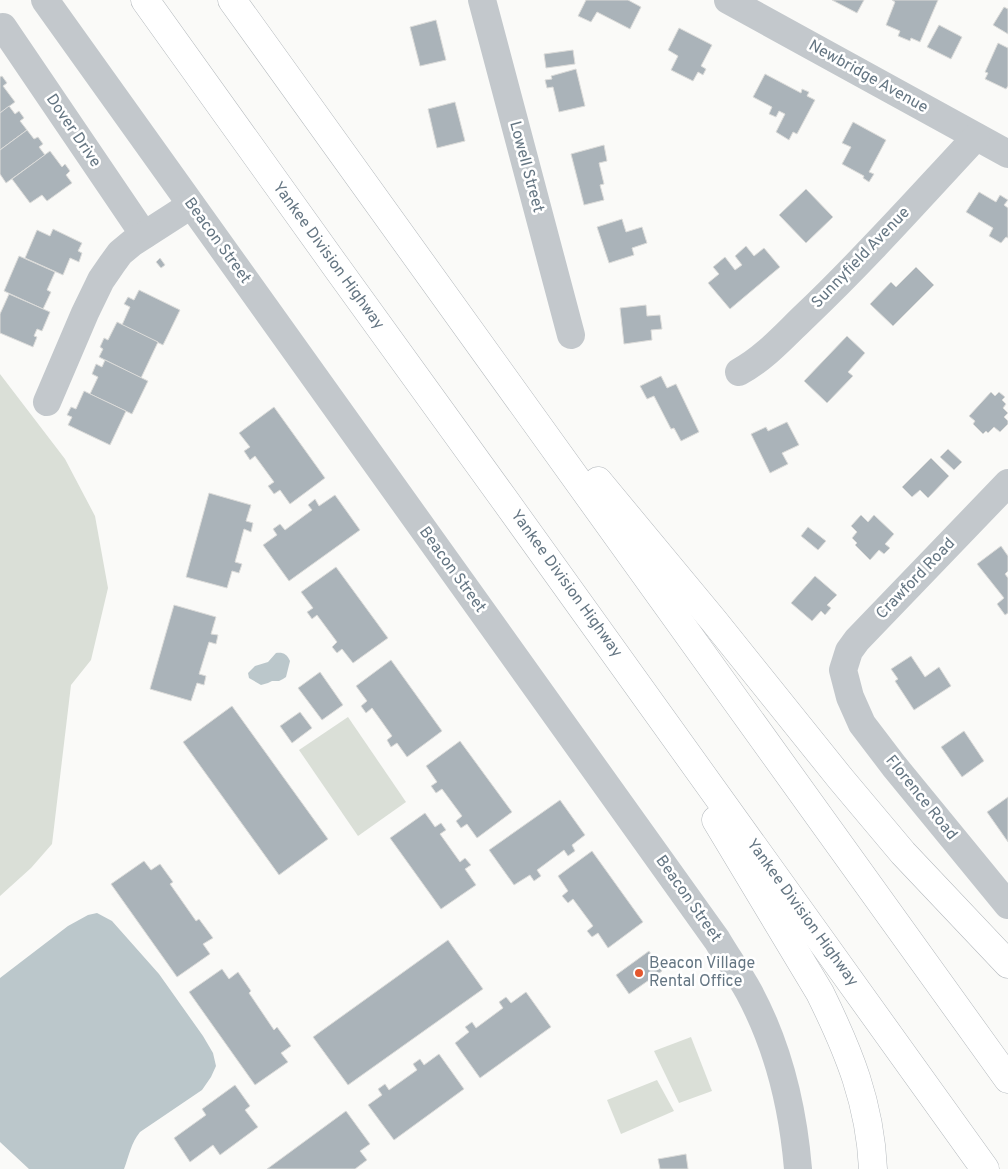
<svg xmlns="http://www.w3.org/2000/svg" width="1008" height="1169" font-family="Overpass,sans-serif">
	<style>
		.green { fill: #dadfd7 }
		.water { fill: #bbc7cb }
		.building { fill: #aab3b9; stroke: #dcdcda }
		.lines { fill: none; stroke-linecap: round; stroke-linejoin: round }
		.highway-casing { stroke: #b4b9bd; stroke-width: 29 }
		.minor { stroke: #c3c8cc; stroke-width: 28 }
		.highway { stroke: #fff; stroke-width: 28 }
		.poi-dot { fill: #e4572e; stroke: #fff; stroke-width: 2 }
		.labels { text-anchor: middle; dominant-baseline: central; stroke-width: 5; stroke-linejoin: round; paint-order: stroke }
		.street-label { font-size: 16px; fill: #657683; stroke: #fff }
		.poi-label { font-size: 16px; fill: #657683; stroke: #fff; text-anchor: start }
	</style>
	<rect width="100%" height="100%" fill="#fafaf8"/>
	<g class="green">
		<path d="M 0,374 L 65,459 L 95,516 L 108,588 L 91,660 L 71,685 L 52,844 L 31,868 L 0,896 Z"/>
		<path d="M 348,717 L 406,802 L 358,836 L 299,750 Z"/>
		<path d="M 691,1037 L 712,1091 L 679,1103 L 654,1051 Z"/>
		<path d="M 657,1080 L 674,1111 L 621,1134 L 607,1100 Z"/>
	</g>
	<g class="water">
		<path d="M 276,653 C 283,652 287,654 290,661 L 286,677 L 283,679 L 279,681 L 272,681 L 268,683 L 261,685 L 249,678 L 248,673 L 255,666 L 268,662 Z"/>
		<path d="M 97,913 L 112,921 L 159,974 L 203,1036 L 213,1053 L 216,1066 L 211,1077 L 202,1090 L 140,1132 C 131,1143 129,1156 124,1169 L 29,1169 L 0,1142 L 0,978 L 68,926 L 88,915 Z"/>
	</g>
	<g class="building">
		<path d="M 586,0 L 628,0 L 641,7 L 630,29 L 597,12 L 591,22 L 578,16 Z"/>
		<path d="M 832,0 L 864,0 L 857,13 Z"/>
		<path d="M 892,0 L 938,0 L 920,42 L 911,38 L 910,41 L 898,36 L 900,31 L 886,25 L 895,2 Z"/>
		<path d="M 1004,7 L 1008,9 L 1008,34 L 993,25 Z"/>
		<path d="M 436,20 L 446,60 L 420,66 L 410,27 Z"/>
		<path d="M 939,25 L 962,37 L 951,59 L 927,47 Z"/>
		<path d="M 679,28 L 712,45 L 701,66 L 706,69 L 703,75 L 698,72 L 693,81 L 671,70 L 678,56 L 668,50 Z"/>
		<path d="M 998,43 L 1008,48 L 1008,86 L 1006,89 L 985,79 L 988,73 L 985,72 Z"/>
		<path d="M 573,50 L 575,64 L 546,68 L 544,54 Z"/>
		<path d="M 576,69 L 585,106 L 559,112 L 553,87 L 547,88 L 545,80 L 552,79 L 551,76 Z"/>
		<path d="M 765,74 L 801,93 L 802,89 L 809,92 L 807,96 L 815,100 L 797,134 L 793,132 L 789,140 L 776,132 L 785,114 L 779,111 L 776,117 L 769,114 L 772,107 L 753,97 Z"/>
		<path d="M 2,76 L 7,83 L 3,86 L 15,102 L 0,113 L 0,77 Z"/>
		<path d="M 455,102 L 465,141 L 437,148 L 428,109 Z"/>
		<path d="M 9,106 L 15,114 L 19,111 L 24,118 L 20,121 L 27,130 L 0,150 L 0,113 Z"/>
		<path d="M 853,122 L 886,140 L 869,172 L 874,174 L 869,182 L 863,178 L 864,176 L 842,164 L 851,147 L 842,143 Z"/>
		<path d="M 27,130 L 34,139 L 38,137 L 43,144 L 39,147 L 45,155 L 6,183 L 0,174 L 0,150 Z"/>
		<path d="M 604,145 L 607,161 L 599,163 L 604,184 L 600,185 L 604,200 L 584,205 L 571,154 Z"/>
		<path d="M 50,151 L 62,167 L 65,164 L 70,171 L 66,175 L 72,183 L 47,201 L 42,195 L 30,203 L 12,179 Z"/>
		<path d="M 806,189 L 833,217 L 806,243 L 779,215 Z"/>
		<path d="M 979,192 L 996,202 L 1000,195 L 1008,200 L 1004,205 L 1008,208 L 1008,238 L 1006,237 L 1001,243 L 989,236 L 993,228 L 966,212 Z"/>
		<path d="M 622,219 L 626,232 L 642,227 L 647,243 L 632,248 L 634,255 L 609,263 L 597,227 Z"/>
		<path d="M 53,229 L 82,243 L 78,251 L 82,253 L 79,262 L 70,258 L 63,275 L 25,258 L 37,230 L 50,236 Z"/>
		<path d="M 746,246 L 754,256 L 764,248 L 780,267 L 730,309 L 708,283 L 719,274 L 713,267 L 725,257 L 735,270 L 742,265 L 735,256 Z"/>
		<path d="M 19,256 L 55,272 L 47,290 L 51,292 L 43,309 L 4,291 Z"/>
		<path d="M 160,258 L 165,265 L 161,268 L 156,262 Z"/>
		<path d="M 916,267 L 934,285 L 893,326 L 870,304 L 891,282 L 896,287 Z"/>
		<path d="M 139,290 L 180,310 L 163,345 L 122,325 L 130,307 L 124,304 L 128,297 L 134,300 Z"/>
		<path d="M 9,294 L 50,312 L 42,331 L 37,329 L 34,336 L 37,337 L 33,347 L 0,333 L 0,314 Z"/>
		<path d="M 646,305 L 647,316 L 660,315 L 662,329 L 651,330 L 652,340 L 624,344 L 620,308 Z"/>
		<path d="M 117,322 L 158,342 L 141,378 L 99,357 L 103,349 L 100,347 L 104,338 L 108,340 Z"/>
		<path d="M 847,336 L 865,353 L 848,372 L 853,376 L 827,403 L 804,381 Z"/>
		<path d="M 105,360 L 148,381 L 132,414 L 90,394 L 98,377 L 92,374 L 96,364 L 102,367 Z"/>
		<path d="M 661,376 L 667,388 L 676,384 L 699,432 L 681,441 L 674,428 L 671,429 L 654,396 L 647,399 L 640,386 Z"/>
		<path d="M 84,391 L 126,411 L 110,445 L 68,425 L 72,417 L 67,415 L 71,407 L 76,409 Z"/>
		<path d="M 991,392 L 995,396 L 999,392 L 1005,397 L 1002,400 L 1006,404 L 1003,408 L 1008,413 L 1004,417 L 1008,421 L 1008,424 L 1000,432 L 994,427 L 988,433 L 986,431 L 983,434 L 973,424 L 975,421 L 969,416 Z"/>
		<path d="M 274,407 L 325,478 L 290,504 L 280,490 L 274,494 L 268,486 L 274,482 L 255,456 L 250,460 L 244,451 L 250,447 L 239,433 Z"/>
		<path d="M 787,422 L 799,445 L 782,453 L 788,464 L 770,473 L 751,434 L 766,427 L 768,431 Z"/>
		<path d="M 948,449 L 962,462 L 954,470 L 940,457 Z"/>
		<path d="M 931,458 L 949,476 L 928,498 L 920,490 L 912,497 L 902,487 Z"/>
		<path d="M 209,493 L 251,505 L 246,521 L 253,523 L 251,532 L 244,529 L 235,562 L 242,564 L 239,573 L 232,571 L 227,588 L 186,577 Z"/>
		<path d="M 335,495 L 360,530 L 289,581 L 263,545 L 277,535 L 273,529 L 280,524 L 285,530 L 312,510 L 308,505 L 315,499 L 319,506 Z"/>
		<path d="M 861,515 L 868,522 L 874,515 L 894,534 L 885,544 L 890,548 L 884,554 L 879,550 L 870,560 L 855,545 L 857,543 L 852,538 L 857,532 L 851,526 Z"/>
		<path d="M 808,527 L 826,541 L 818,550 L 801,536 Z"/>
		<path d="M 1001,546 L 1008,556 L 1008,571 L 1005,574 L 1008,578 L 1008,613 L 1005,615 L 997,604 L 1004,598 L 977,564 Z"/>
		<path d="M 336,567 L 388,638 L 353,663 L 342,649 L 337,653 L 332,647 L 337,642 L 317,615 L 312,619 L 307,612 L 313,608 L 301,592 Z"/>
		<path d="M 815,576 L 837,595 L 827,605 L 831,608 L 825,615 L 821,611 L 812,621 L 791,603 Z"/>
		<path d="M 174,605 L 216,617 L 211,634 L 218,635 L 216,644 L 209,642 L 199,674 L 206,676 L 204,685 L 197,683 L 191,701 L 150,689 Z"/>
		<path d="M 911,656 L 925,677 L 939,667 L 951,686 L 914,710 L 895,681 L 898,679 L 891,669 Z"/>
		<path d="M 391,660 L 442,731 L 407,757 L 397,743 L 391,747 L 387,740 L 392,736 L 372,708 L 366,713 L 361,706 L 367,701 L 356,686 Z"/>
		<path d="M 320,672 L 343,705 L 322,720 L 298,688 Z"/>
		<path d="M 232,706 L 328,839 L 279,875 L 183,742 Z"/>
		<path d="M 300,712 L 312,728 L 292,743 L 280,726 Z"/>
		<path d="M 964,731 L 984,761 L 962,777 L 941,747 Z"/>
		<path d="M 460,741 L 512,812 L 477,838 L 467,824 L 461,828 L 456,821 L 462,816 L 442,789 L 436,793 L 431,786 L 437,782 L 426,766 Z"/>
		<path d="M 1008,797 L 1008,842 L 987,812 Z"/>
		<path d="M 560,800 L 585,835 L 572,845 L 575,851 L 568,856 L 564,850 L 537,870 L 541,876 L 534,881 L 530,875 L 514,885 L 489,850 Z"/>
		<path d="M 425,813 L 435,827 L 441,823 L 446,830 L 440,834 L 460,862 L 465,858 L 471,865 L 465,869 L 476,885 L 441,909 L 390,838 Z"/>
		<path d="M 592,851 L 643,922 L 608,948 L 598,933 L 592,937 L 587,931 L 593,926 L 573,899 L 568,903 L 562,896 L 568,891 L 558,876 Z"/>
		<path d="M 144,861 L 151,870 L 160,864 L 173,882 L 170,884 L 196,921 L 199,919 L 213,938 L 203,944 L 210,954 L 177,977 L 111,884 Z"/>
		<path d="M 448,940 L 483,989 L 348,1085 L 313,1037 Z"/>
		<path d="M 649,951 L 662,971 L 629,994 L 616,975 Z"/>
		<path d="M 222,969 L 229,979 L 238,972 L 251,991 L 249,993 L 274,1030 L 277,1027 L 291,1046 L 281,1053 L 288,1062 L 255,1085 L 189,992 Z"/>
		<path d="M 526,992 L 551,1027 L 480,1078 L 455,1043 L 469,1032 L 465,1027 L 472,1022 L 476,1028 L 503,1008 L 499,1002 L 506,997 L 511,1003 Z"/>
		<path d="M 439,1054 L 464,1089 L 394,1140 L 368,1105 L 382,1095 L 378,1089 L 385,1084 L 389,1090 L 417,1070 L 413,1064 L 420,1059 L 424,1065 Z"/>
		<path d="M 235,1085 L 250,1106 L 245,1110 L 258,1127 L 220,1155 L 213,1145 L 190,1162 L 174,1138 L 206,1115 L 202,1109 Z"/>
		<path d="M 346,1111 L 370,1144 L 360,1151 L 367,1160 L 355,1169 L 267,1169 Z"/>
		<path d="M 686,1154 L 688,1169 L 660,1169 L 658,1159 Z"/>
	</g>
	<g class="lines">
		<defs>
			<g id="highway">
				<path d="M 145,0 L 337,268 L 504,499 L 985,1169"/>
				<path d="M 232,0 L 1008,1079"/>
				<path d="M 598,481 L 714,621 L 840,778 L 903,853 L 1008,964"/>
				<path d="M 716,820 L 820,993 C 849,1052 870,1103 873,1169"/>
			</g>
		</defs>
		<use href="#highway" class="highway-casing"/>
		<g class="minor">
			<path d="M 45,0 L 717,940 C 727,957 739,974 749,992 C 778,1046 793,1109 798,1169"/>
			<path d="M 482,0 L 571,335"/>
			<path d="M 728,0 L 1008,154"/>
			<path d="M 3,27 L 144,235"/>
			<path d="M 739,372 C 765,358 785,335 806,315 C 865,259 920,197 976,137"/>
			<path d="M 47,402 L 85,313 L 101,280 L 112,264 L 120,253 L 132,243 L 191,205"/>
			<path d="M 1008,483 L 857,640 L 849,651 L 843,670 L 850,697 L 862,724 L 894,766 L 1008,905"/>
		</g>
		<use href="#highway" class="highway"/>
	</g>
	<circle class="poi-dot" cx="639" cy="973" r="5"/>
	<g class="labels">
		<g class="street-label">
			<text transform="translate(868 77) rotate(29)">Newbridge Avenue</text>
			<text transform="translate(73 131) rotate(56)">Dover Drive</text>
			<text transform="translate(526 167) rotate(75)">Lowell Street</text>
			<text transform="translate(217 241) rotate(54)">Beacon Street</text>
			<text transform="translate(328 256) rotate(54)">Yankee Division Highway</text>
			<text transform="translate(861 258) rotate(-46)">Sunnyfield Avenue</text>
			<text transform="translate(452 570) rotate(54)">Beacon Street</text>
			<text transform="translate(916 579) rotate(-46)">Crawford Road</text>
			<text transform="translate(566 584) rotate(54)">Yankee Division Highway</text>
			<text transform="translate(921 798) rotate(51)">Florence Road</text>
			<text transform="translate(688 899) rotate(55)">Beacon Street</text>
			<text transform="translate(802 913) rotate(54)">Yankee Division Highway</text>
		</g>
		<g class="poi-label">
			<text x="649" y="964">Beacon Village<tspan x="649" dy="18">Rental Office</tspan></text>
		</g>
	</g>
</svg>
